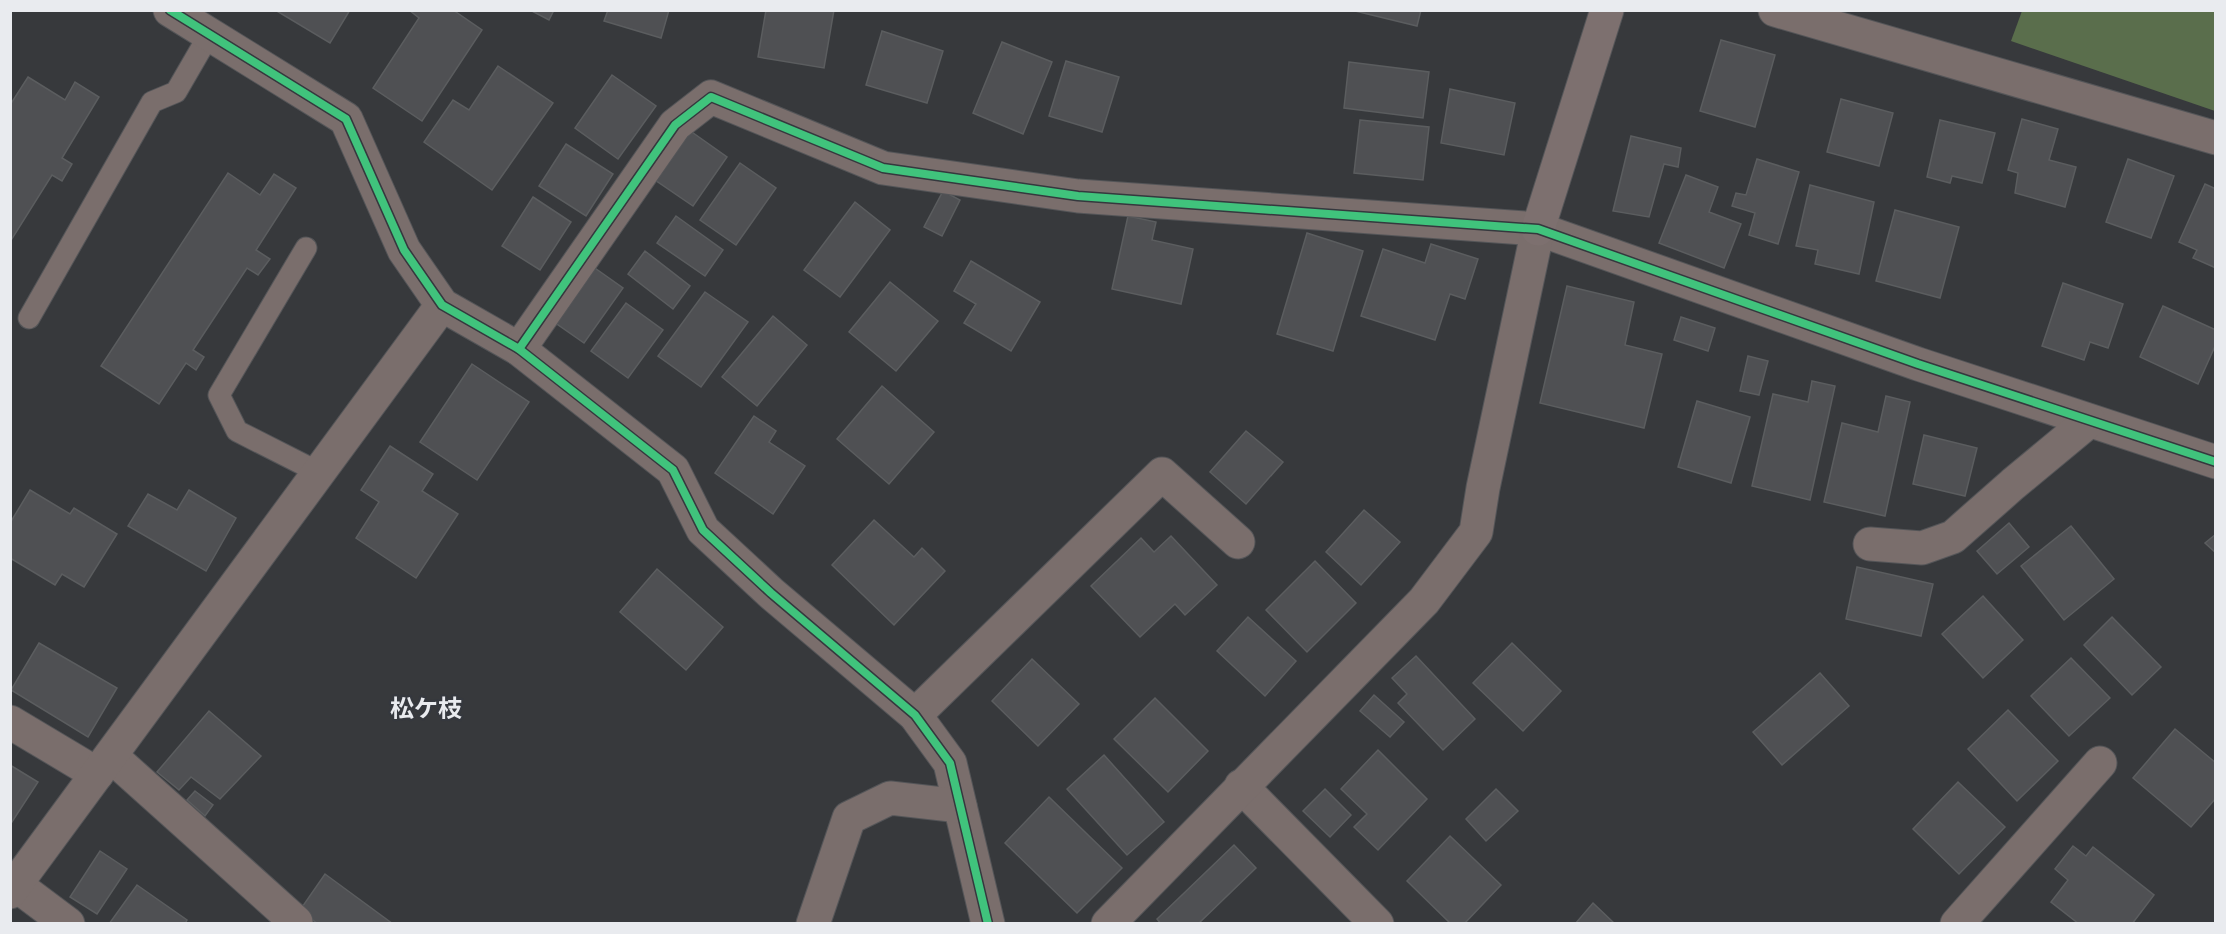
<svg xmlns="http://www.w3.org/2000/svg" width="2226" height="934" font-family="Cabin,'Noto Sans JP',sans-serif">
	<style>
		.forest { fill: #5a6e4c }
		.building { fill: #4f5053; stroke: #5b5d5f; stroke-width: 1.5 }
		.lines { fill: none; stroke-linecap: round; stroke-linejoin: round }
		.lane-casing { stroke: #545558; stroke-width: 23 }
		.street-casing { stroke: #545558; stroke-width: 35 }
		.secondary-casing { stroke: #545558; stroke-width: 35 }
		.lane { stroke: #7a6e6c; stroke-width: 21 }
		.street { stroke: #7a6e6c; stroke-width: 33 }
		.secondary { stroke: #7d706f; stroke-width: 33 }
		.cycleway-casing { stroke: #35383e; stroke-width: 11 }
		.cycleway { stroke: #40c37c; stroke-width: 8 }
		.labels { text-anchor: middle; dominant-baseline: central; stroke-width: 4.5; stroke-linejoin: round; paint-order: stroke }
		.quarter-label { font-size: 24px; font-weight: bold; fill: #e9ebef; stroke: #35383e }
	</style>
	<rect width="100%" height="100%" fill="#37393c"/>
	<path class="forest" d="M 2022,11 L 2215,11 L 2215,111 L 2011,41 Z"/>
	<g class="building">
		<path d="M 275,10 L 350,10 L 330,43 Z"/>
		<path d="M 409,10 L 453,10 L 482,30 L 422,121 L 373,88 L 419,18 Z"/>
		<path d="M 530,10 L 554,10 L 549,20 Z"/>
		<path d="M 608,10 L 669,10 L 661,38 L 604,21 Z"/>
		<path d="M 766,10 L 834,10 L 824,68 L 758,57 Z"/>
		<path d="M 1351,10 L 1421,10 L 1417,26 Z"/>
		<path d="M 882,31 L 943,51 L 927,103 L 866,85 Z"/>
		<path d="M 1721,40 L 1775,55 L 1755,127 L 1700,111 Z"/>
		<path d="M 1002,42 L 1052,62 L 1023,134 L 973,113 Z"/>
		<path d="M 1066,61 L 1119,77 L 1102,132 L 1049,116 Z"/>
		<path d="M 1349,62 L 1429,72 L 1423,118 L 1344,108 Z"/>
		<path d="M 498,66 L 553,103 L 492,190 L 424,142 L 453,100 L 469,110 Z"/>
		<path d="M 612,75 L 656,106 L 618,159 L 575,128 Z"/>
		<path d="M 28,77 L 65,100 L 75,82 L 99,97 L 62,158 L 72,164 L 62,181 L 52,175 L 10,242 L 10,105 Z"/>
		<path d="M 1450,89 L 1515,103 L 1504,155 L 1441,143 Z"/>
		<path d="M 1841,99 L 1893,113 L 1879,166 L 1827,152 Z"/>
		<path d="M 2022,119 L 2058,129 L 2049,160 L 2076,167 L 2065,207 L 2015,193 L 2018,173 L 2008,170 Z"/>
		<path d="M 1360,120 L 1429,127 L 1423,180 L 1354,173 Z"/>
		<path d="M 1940,120 L 1995,133 L 1982,183 L 1952,176 L 1950,183 L 1927,177 Z"/>
		<path d="M 689,130 L 727,157 L 693,206 L 655,180 Z"/>
		<path d="M 1631,136 L 1681,148 L 1678,167 L 1664,164 L 1649,217 L 1613,211 Z"/>
		<path d="M 566,144 L 613,174 L 586,216 L 539,186 Z"/>
		<path d="M 1757,159 L 1799,172 L 1778,244 L 1749,235 L 1755,213 L 1732,206 L 1736,193 L 1746,195 Z"/>
		<path d="M 2128,159 L 2174,176 L 2151,238 L 2106,222 Z"/>
		<path d="M 740,163 L 776,188 L 736,245 L 700,220 Z"/>
		<path d="M 228,173 L 260,195 L 274,174 L 296,188 L 256,250 L 270,259 L 258,275 L 247,268 L 193,350 L 204,357 L 196,370 L 186,363 L 159,404 L 101,366 Z"/>
		<path d="M 1686,175 L 1718,187 L 1709,212 L 1741,224 L 1724,268 L 1659,243 Z"/>
		<path d="M 2205,184 L 2216,189 L 2216,268 L 2193,258 L 2197,250 L 2179,242 Z"/>
		<path d="M 1810,185 L 1874,202 L 1859,274 L 1815,264 L 1818,250 L 1796,246 Z"/>
		<path d="M 943,191 L 960,200 L 942,236 L 924,227 Z"/>
		<path d="M 533,197 L 571,222 L 540,270 L 502,246 Z"/>
		<path d="M 855,202 L 890,230 L 840,297 L 804,270 Z"/>
		<path d="M 1895,210 L 1959,227 L 1940,298 L 1876,281 Z"/>
		<path d="M 676,216 L 723,250 L 705,276 L 657,243 Z"/>
		<path d="M 1128,216 L 1156,222 L 1152,240 L 1193,249 L 1181,304 L 1112,289 Z"/>
		<path d="M 1307,233 L 1363,251 L 1333,351 L 1277,334 Z"/>
		<path d="M 1431,244 L 1478,259 L 1465,299 L 1450,294 L 1435,340 L 1361,316 L 1383,249 L 1425,263 Z"/>
		<path d="M 645,251 L 690,286 L 673,309 L 628,274 Z"/>
		<path d="M 971,261 L 1040,302 L 1011,351 L 964,323 L 976,304 L 954,291 Z"/>
		<path d="M 592,266 L 623,288 L 584,343 L 554,322 Z"/>
		<path d="M 890,282 L 938,321 L 896,371 L 849,332 Z"/>
		<path d="M 2063,283 L 2123,304 L 2108,348 L 2090,342 L 2084,360 L 2042,346 Z"/>
		<path d="M 1567,286 L 1634,302 L 1625,345 L 1662,354 L 1644,428 L 1540,403 Z"/>
		<path d="M 705,292 L 748,322 L 701,387 L 658,356 Z"/>
		<path d="M 626,303 L 663,330 L 628,378 L 591,351 Z"/>
		<path d="M 2163,306 L 2216,330 L 2216,344 L 2198,384 L 2140,357 Z"/>
		<path d="M 773,316 L 807,345 L 757,406 L 722,377 Z"/>
		<path d="M 1681,317 L 1715,328 L 1708,351 L 1674,340 Z"/>
		<path d="M 1748,356 L 1768,361 L 1759,395 L 1740,391 Z"/>
		<path d="M 472,364 L 529,402 L 477,480 L 420,442 Z"/>
		<path d="M 1812,381 L 1835,386 L 1810,500 L 1752,486 L 1773,394 L 1808,402 Z"/>
		<path d="M 882,386 L 934,432 L 889,484 L 837,439 Z"/>
		<path d="M 1886,396 L 1910,402 L 1885,516 L 1824,502 L 1842,423 L 1878,432 Z"/>
		<path d="M 1697,401 L 1750,417 L 1731,483 L 1678,467 Z"/>
		<path d="M 754,416 L 776,431 L 769,442 L 805,466 L 773,514 L 715,473 Z"/>
		<path d="M 1246,431 L 1283,462 L 1246,504 L 1210,472 Z"/>
		<path d="M 1924,435 L 1977,448 L 1965,496 L 1913,484 Z"/>
		<path d="M 390,446 L 433,474 L 422,491 L 458,514 L 416,578 L 356,538 L 379,502 L 361,490 Z"/>
		<path d="M 30,490 L 70,514 L 74,508 L 117,534 L 84,587 L 62,574 L 55,585 L 10,558 L 10,523 Z"/>
		<path d="M 189,490 L 236,518 L 206,571 L 128,526 L 148,494 L 177,510 Z"/>
		<path d="M 1364,510 L 1400,542 L 1361,585 L 1326,552 Z"/>
		<path d="M 874,520 L 914,557 L 922,548 L 945,571 L 894,625 L 832,565 Z"/>
		<path d="M 2009,523 L 2029,547 L 1997,574 L 1977,551 Z"/>
		<path d="M 2071,526 L 2114,579 L 2064,620 L 2021,566 Z"/>
		<path d="M 2216,534 L 2216,553 L 2205,543 Z"/>
		<path d="M 1171,536 L 1217,585 L 1185,615 L 1175,604 L 1140,637 L 1091,586 L 1141,538 L 1154,552 Z"/>
		<path d="M 1315,561 L 1356,603 L 1307,652 L 1266,610 Z"/>
		<path d="M 1857,567 L 1933,584 L 1921,636 L 1846,619 Z"/>
		<path d="M 657,569 L 723,627 L 686,670 L 620,612 Z"/>
		<path d="M 1983,596 L 2023,640 L 1983,678 L 1942,634 Z"/>
		<path d="M 1248,617 L 1296,661 L 1265,696 L 1217,651 Z"/>
		<path d="M 2112,617 L 2161,667 L 2132,695 L 2084,645 Z"/>
		<path d="M 39,643 L 117,688 L 88,737 L 11,690 Z"/>
		<path d="M 1512,643 L 1561,691 L 1523,731 L 1473,683 Z"/>
		<path d="M 1416,656 L 1475,719 L 1443,750 L 1398,703 L 1407,694 L 1392,678 Z"/>
		<path d="M 2071,658 L 2110,698 L 2069,736 L 2031,696 Z"/>
		<path d="M 1032,659 L 1079,704 L 1038,746 L 992,701 Z"/>
		<path d="M 1820,673 L 1849,706 L 1782,765 L 1753,732 Z"/>
		<path d="M 1374,695 L 1404,722 L 1390,737 L 1360,711 Z"/>
		<path d="M 1155,698 L 1208,751 L 1168,792 L 1114,739 Z"/>
		<path d="M 2008,710 L 2058,761 L 2017,801 L 1968,749 Z"/>
		<path d="M 209,711 L 261,756 L 220,799 L 191,777 L 179,790 L 157,772 Z"/>
		<path d="M 2175,729 L 2216,763 L 2216,798 L 2191,827 L 2133,778 Z"/>
		<path d="M 1378,750 L 1427,799 L 1378,850 L 1354,827 L 1367,814 L 1341,789 Z"/>
		<path d="M 1104,755 L 1164,822 L 1127,855 L 1067,789 Z"/>
		<path d="M 10,765 L 38,782 L 10,825 Z"/>
		<path d="M 1958,782 L 2005,827 L 1959,874 L 1913,829 Z"/>
		<path d="M 1325,789 L 1351,815 L 1330,837 L 1303,811 Z"/>
		<path d="M 1496,789 L 1518,811 L 1486,841 L 1466,819 Z"/>
		<path d="M 195,791 L 213,805 L 205,816 L 187,800 Z"/>
		<path d="M 1049,797 L 1122,868 L 1077,913 L 1005,843 Z"/>
		<path d="M 1450,836 L 1501,885 L 1464,924 L 1451,924 L 1407,881 Z"/>
		<path d="M 1234,845 L 1256,868 L 1198,924 L 1161,924 L 1157,919 Z"/>
		<path d="M 2073,846 L 2086,856 L 2093,847 L 2154,895 L 2132,924 L 2079,924 L 2051,902 L 2068,880 L 2055,869 Z"/>
		<path d="M 100,851 L 127,869 L 97,914 L 70,897 Z"/>
		<path d="M 325,874 L 393,924 L 318,924 L 300,910 Z"/>
		<path d="M 137,885 L 187,920 L 185,924 L 109,924 Z"/>
		<path d="M 1593,903 L 1615,924 L 1575,924 Z"/>
	</g>
	<g class="lines">
		<defs>
			<g id="lane">
				<path d="M 306,248 L 219,395 L 237,431 L 320,473"/>
				<path d="M 29,318 L 152,102 L 176,92 L 209,35"/>
			</g>
			<g id="street">
				<path d="M 170,10 L 346,119 L 404,250 L 442,305 L 519,349 L 673,470 L 703,530 L 771,593 L 915,715 L 950,763 L 988,924"/>
				<path d="M 1775,10 L 2216,138"/>
				<path d="M 519,349 L 675,125 L 711,97 L 883,168 L 1078,196 L 1538,229 L 1918,364 L 2216,462"/>
				<path d="M 1870,544 L 1922,548 L 1953,537 L 2013,484 L 2089,421"/>
				<path d="M 915,715 L 1162,474 L 1238,542"/>
				<path d="M 10,722 L 97,774"/>
				<path d="M 111,756 L 296,922"/>
				<path d="M 1241,786 L 1377,924"/>
				<path d="M 16,885 L 68,924"/>
				<path d="M 10,892 L 442,305"/>
				<path d="M 813,924 L 849,818 L 890,798 L 960,806"/>
				<path d="M 1108,924 L 1424,601 L 1476,532 L 1483,488 L 1538,229"/>
				<path d="M 1957,924 L 2100,763"/>
			</g>
			<path id="secondary" d="M 1538,229 L 1607,10"/>
		</defs>
		<use href="#lane" class="lane-casing"/>
		<use href="#street" class="street-casing"/>
		<use href="#secondary" class="secondary-casing"/>
		<use href="#lane" class="lane"/>
		<use href="#street" class="street"/>
		<use href="#secondary" class="secondary"/>
		<defs>
			<g id="cycleway">
				<path d="M 170,10 L 346,119 L 404,250 L 442,305 L 519,349 L 673,470 L 703,530 L 771,593 L 915,715 L 950,763 L 988,924"/>
				<path d="M 519,349 L 675,125 L 711,97 L 883,168 L 1078,196 L 1538,229 L 1918,364 L 2216,462"/>
			</g>
		</defs>
		<use href="#cycleway" class="cycleway-casing"/>
		<use href="#cycleway" class="cycleway"/>
	</g>
	<g class="labels">
		<g class="quarter-label">
			<text x="426" y="708">松ケ枝</text>
		</g>
	</g>
	<rect width="2226" height="934" fill="none" stroke="#e9ebef" stroke-width="24"/>
</svg>
